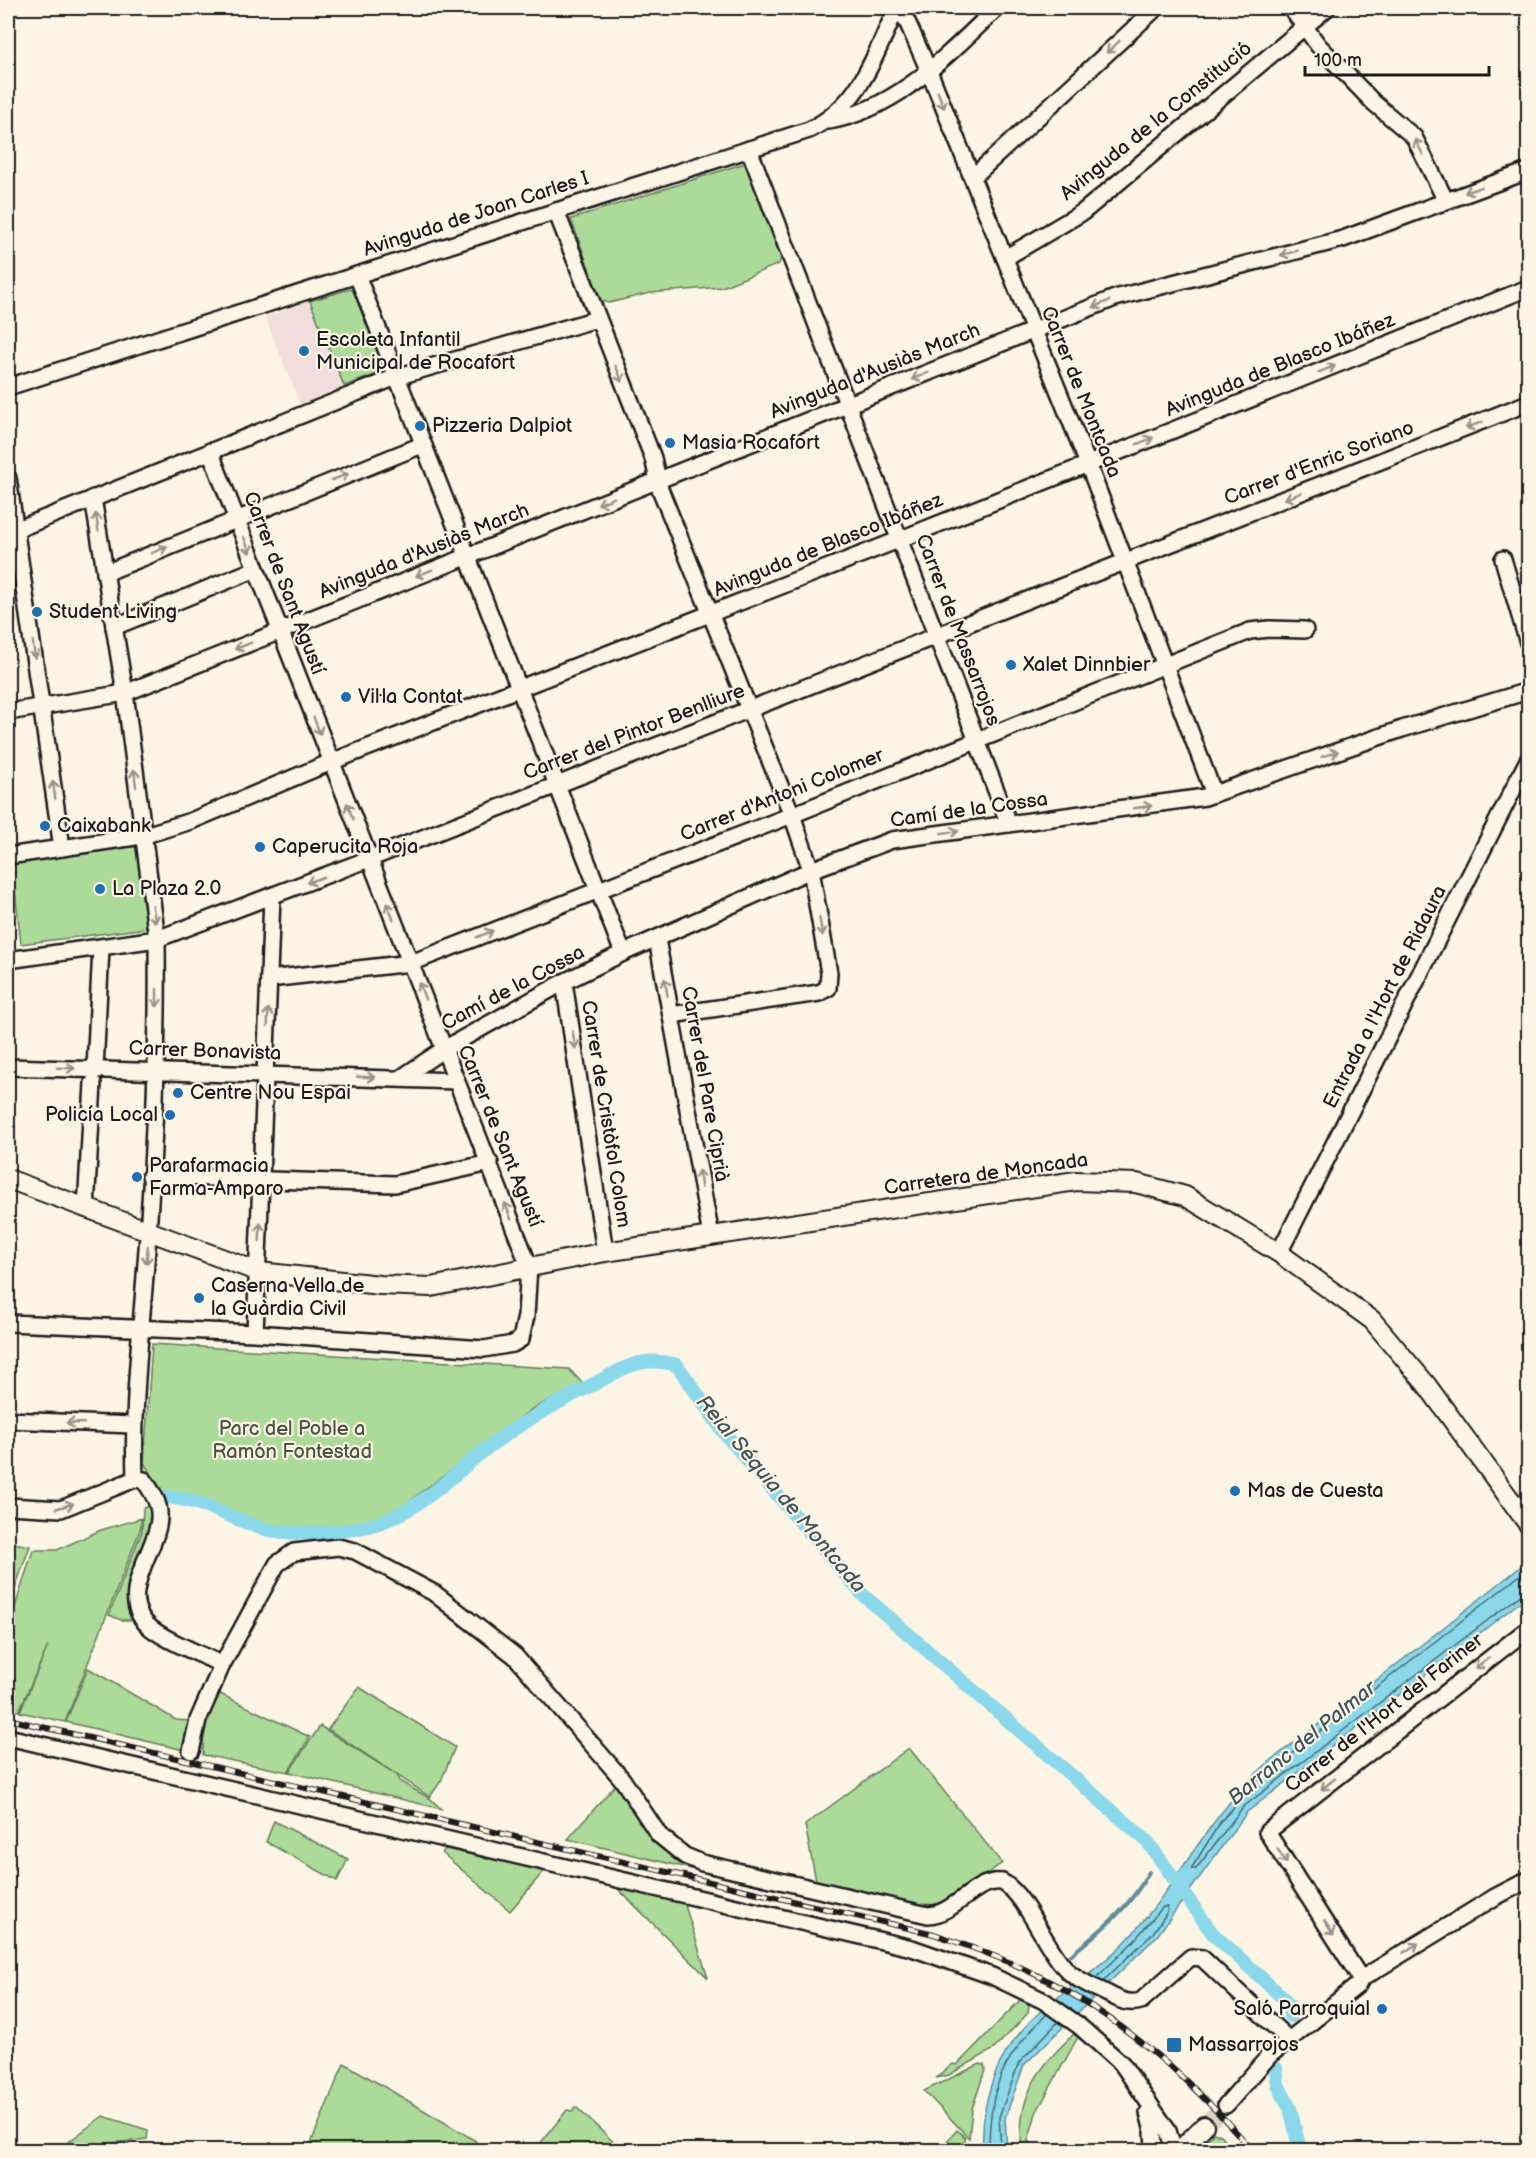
<svg xmlns="http://www.w3.org/2000/svg" width="1536" height="2158" font-family="'Balsamiq Sans',sans-serif">
	<style>
		.built { fill: #f1dddb }
		.green { fill: #acda98; stroke: #647b5a; stroke-width: 1.5 }
		.water { fill: #8bd8ea; stroke: #5f8d98; stroke-width: 1.5 }
		.lines { fill: none; stroke-linecap: round; stroke-linejoin: round }
		.shore { stroke: #48676e; stroke-width: 1.5 }
		.stream { stroke: #5f8d98; stroke-width: 4 }
		.canal { stroke: #8bd8ea; stroke-width: 14 }
		.tertiary-tunnel { stroke: #dad4c7; stroke-width: 18; stroke-dasharray: 18 9; stroke-linecap: butt }
		.minor-casing { stroke: #1c1c1c; stroke-width: 20 }
		.tertiary-casing { stroke: #1c1c1c; stroke-width: 22 }
		.minor { stroke: #fcf5e5; stroke-width: 15 }
		.tertiary { stroke: #fcf5e5; stroke-width: 18 }
		.rail-casing { stroke: #1c1c1c; stroke-width: 6 }
		.rail { stroke: #fcf5e5; stroke-width: 4; stroke-dasharray: 11; stroke-linecap: butt }
		.oneway { stroke: #97938b }
		.poi-dot { fill: #1f6fb2; stroke: #fcf5e5; stroke-width: 2 }
		.labels { text-anchor: middle; dominant-baseline: central; stroke-width: 4.5; stroke-linejoin: round; paint-order: stroke }
		.street-label { font-size: 20px; fill: #1c1c1c; stroke: #fcf5e5 }
		.poi-label { font-size: 20px; fill: #1c1c1c; stroke: #fcf5e5; text-anchor: start }
		.park-label { font-size: 20px; fill: #475541; stroke: #fcf5e5 }
		.water-label { font-size: 21px; font-style: italic; fill: #3d545a; stroke: #fcf5e5 }
	</style>
	<rect width="100%" height="100%" fill="#fcf5e5"/>
	<filter id="ink" filterUnits="userSpaceOnUse"><feTurbulence type="fractalNoise" baseFrequency=".0167" numOctaves="2"/><feDisplacementMap in="SourceGraphic" scale="12" xChannelSelector="R" yChannelSelector="G"/><feConvolveMatrix kernelMatrix="1 2 1 2 8 2 1 2 1" color-interpolation-filters="sRGB"/></filter>
	<g filter="url(#ink)">
		<path class="built" d="M 310,301 L 344,386 L 300,404 L 265,317 Z"/>
		<g class="green">
			<path d="M 745,163 L 781,258 L 779,264 L 722,287 L 650,293 L 609,303 L 601,301 L 571,219 Z"/>
			<path d="M 350,289 L 354,291 L 389,370 L 344,386 L 310,301 Z"/>
			<path d="M 137,846 L 147,928 L 21,944 L 12,864 Z"/>
			<path d="M 152,1344 L 569,1369 L 583,1384 L 532,1409 L 394,1513 L 346,1527 L 286,1528 L 264,1525 L 201,1500 L 164,1495 L 144,1463 Z"/>
			<path d="M 151,1506 L 152,1516 L 137,1620 L 121,1620 L 109,1615 L 142,1531 L 143,1508 Z"/>
			<path d="M 142,1518 L 140,1530 L 65,1722 L 20,1712 L 48,1646 L 19,1711 L 8,1709 L 8,1629 L 33,1550 L 57,1550 L 101,1530 Z"/>
			<path d="M 8,1542 L 30,1546 L 14,1591 L 8,1589 Z"/>
			<path d="M 88,1668 L 176,1720 L 191,1721 L 184,1750 L 66,1722 Z"/>
			<path d="M 359,1687 L 455,1747 L 441,1781 L 430,1797 L 328,1729 Z"/>
			<path d="M 216,1692 L 310,1737 L 288,1772 L 203,1755 L 204,1720 Z"/>
			<path d="M 320,1726 L 397,1775 L 399,1781 L 431,1799 L 441,1809 L 289,1772 Z"/>
			<path d="M 909,1748 L 1002,1863 L 948,1902 C 910,1912 854,1891 816,1881 L 805,1825 Z"/>
			<path d="M 617,1783 C 640,1818 654,1846 692,1867 L 691,1869 L 568,1839 Z"/>
			<path d="M 274,1821 L 348,1859 L 337,1881 L 266,1842 Z"/>
			<path d="M 445,1849 L 545,1870 L 510,1911 L 442,1853 Z"/>
			<path d="M 617,1885 L 684,1902 L 708,1978 L 616,1887 Z"/>
			<path d="M 1022,1998 L 1029,2005 L 1028,2013 L 994,2049 L 949,2075 L 936,2078 L 953,2064 L 957,2065 Z"/>
			<path d="M 1074,2034 L 1078,2037 L 1036,2113 L 1028,2141 L 1037,2150 L 1022,2150 C 1016,2098 1037,2068 1074,2034 Z"/>
			<path d="M 344,2063 L 476,2141 L 470,2150 L 308,2150 Z"/>
			<path d="M 980,2064 L 984,2065 L 985,2070 L 972,2109 L 969,2138 L 924,2091 Z"/>
			<path d="M 576,2107 L 622,2150 L 535,2150 L 567,2110 L 572,2111 Z"/>
			<path d="M 103,2116 L 148,2130 L 147,2139 L 59,2149 Z"/>
			<path d="M 957,2130 L 965,2137 L 965,2150 L 939,2150 Z"/>
			<path d="M 1214,2133 L 1220,2135 L 1234,2150 L 1196,2150 Z"/>
		</g>
		<path class="water" d="M 1528,1561 L 1528,1596 L 1247,1812 L 1157,1936 L 1024,2065 L 1005,2118 L 1007,2150 L 983,2150 C 980,2094 999,2048 1042,2010 C 1070,1986 1100,1968 1126,1941 C 1176,1887 1206,1820 1260,1770 C 1288,1745 1320,1724 1350,1701 C 1409,1654 1469,1608 1528,1561 Z"/>
		<g class="lines">
			<g class="shore">
				<path d="M 1528,1569 L 1264,1775 L 1221,1821 L 1191,1869 L 1196,1869 L 1243,1807 L 1522,1594 L 1528,1592"/>
				<path d="M 1096,1978 L 1130,1945 L 1163,1907 L 1167,1907 L 1168,1911 L 1153,1933 L 1103,1981"/>
				<path d="M 989,2150 C 989,2089 1002,2057 1047,2014"/>
				<path d="M 1001,2150 L 999,2117 L 1019,2063 L 1058,2022"/>
			</g>
			<g class="stream">
				<path d="M 1071,1955 C 1102,1929 1130,1908 1149,1872"/>
				<path d="M 966,2144 L 967,2150"/>
			</g>
			<g class="canal">
				<path d="M 162,1497 C 199,1498 227,1517 261,1528 C 297,1538 362,1533 396,1516 C 429,1500 458,1471 487,1448 C 520,1423 554,1404 592,1385 C 625,1368 638,1355 677,1365 L 725,1434 L 862,1594 L 1147,1841 L 1213,1934 L 1279,1994 L 1288,2004 L 1290,2016"/>
				<path d="M 1276,2068 L 1278,2085 L 1290,2108 L 1300,2150"/>
			</g>
			<path class="tertiary-tunnel" d="M 1204,2126 L 1226,2105"/>
			<defs>
				<g id="minor">
					<path d="M 901,8 L 929,71 L 1088,464 L 1214,794"/>
					<path d="M 1291,8 L 1318,45 L 1374,103 L 1414,137 L 1445,199"/>
					<path d="M 829,121 C 898,109 948,54 997,8"/>
					<path d="M 749,149 L 1009,824"/>
					<path d="M 973,177 L 1156,8"/>
					<path d="M 556,211 L 653,458 L 660,489 L 792,815 L 811,870 L 829,973 L 828,988 L 819,993 L 671,1015"/>
					<path d="M 1005,258 L 1083,212 L 1327,8"/>
					<path d="M 357,275 L 623,953"/>
					<path d="M 8,387 L 809,130 C 862,104 873,57 897,8"/>
					<path d="M 8,478 L 62,848"/>
					<path d="M 8,533 L 396,377 L 597,319"/>
					<path d="M 1503,559 L 1528,643"/>
					<path d="M 105,573 L 422,445"/>
					<path d="M 114,627 L 256,569"/>
					<path d="M 8,712 L 125,693 L 1115,298 L 1343,239 L 1528,171"/>
					<path d="M 8,856 L 142,836 L 191,821 L 331,762 L 901,539 L 1528,288"/>
					<path d="M 657,939 L 711,1236"/>
					<path d="M 8,960 L 157,939 L 125,693 L 93,498"/>
					<path d="M 269,979 L 411,963 L 792,815 L 1250,631 L 1269,629 L 1305,630"/>
					<path d="M 564,982 L 605,1252"/>
					<path d="M 8,1067 L 457,1081"/>
					<path d="M 95,1069 L 101,948"/>
					<path d="M 401,1078 L 444,1049 L 564,982 L 623,953 L 811,870 L 892,840 L 1205,797 L 1402,729 L 1528,691"/>
					<path d="M 150,1176 L 395,1184 L 490,1163"/>
					<path d="M 86,1209 L 93,1083"/>
					<path d="M 1279,1253 L 1528,760"/>
					<path d="M 8,1323 L 255,1333 L 484,1349 L 513,1344 L 521,1339 L 526,1316 L 529,1266 L 210,451"/>
					<path d="M 255,1333 L 272,897"/>
					<path d="M 8,1420 L 133,1425"/>
					<path d="M 135,1479 C 132,1397 143,1316 148,1234 C 155,1136 158,1037 157,939 L 369,859 L 1528,403"/>
					<path d="M 135,1479 L 144,1480 C 150,1489 159,1501 159,1513 C 162,1548 110,1596 152,1629 C 172,1644 200,1653 222,1665"/>
					<path d="M 8,1506 L 61,1509 L 135,1479"/>
					<path d="M 8,1737 L 912,1948 L 992,1976 L 1044,2001 L 1078,2025 L 1122,2064 L 1168,2131 L 1174,2150"/>
					<path d="M 191,1751 L 198,1720 L 222,1665 L 277,1564 L 294,1552 L 338,1547 L 355,1551 L 434,1593 L 515,1656 L 622,1779 L 659,1835 L 685,1856 L 702,1863 L 928,1915 C 956,1914 975,1878 1002,1882 C 1026,1894 1045,1948 1066,1969 C 1076,1980 1092,1986 1106,1993 C 1118,1999 1127,2005 1141,2001 L 1191,1957 L 1202,1958 L 1290,2041"/>
					<path d="M 1361,1979 L 1267,1832 L 1528,1629"/>
					<path d="M 1226,2105 L 1270,2055 L 1358,1985 L 1361,1979 L 1495,1897 L 1528,1880"/>
					<path d="M 1148,2113 L 1153,2131 L 1154,2150"/>
				</g>
				<g id="tertiary">
					<path d="M 8,1179 L 259,1272 L 380,1285 L 431,1287 L 605,1252 L 1076,1181 L 1136,1183 L 1185,1196 L 1279,1253 L 1372,1320 L 1426,1384 L 1528,1524"/>
					<path d="M 1180,2150 L 1204,2126"/>
				</g>
			</defs>
			<use href="#minor" class="minor-casing"/>
			<use href="#tertiary" class="tertiary-casing"/>
			<use href="#minor" class="minor"/>
			<use href="#tertiary" class="tertiary"/>
			<defs>
				<path id="rail" d="M 8,1719 L 934,1934 C 964,1945 995,1955 1024,1969 C 1113,2010 1189,2077 1252,2150"/>
			</defs>
			<use href="#rail" class="rail-casing"/>
			<use href="#rail" class="rail"/>
		</g>
		<defs><path id="oneway-shaft" d="M-6 0H5M1.5-3L5.5 0L1.5 3" fill="none" stroke-width="1.6" stroke-linecap="round" stroke-linejoin="round" transform="scale(1.5)"/></defs>
		<g class="oneway">
			<use href="#oneway-shaft" transform="translate(1113 47) rotate(137)"/>
			<use href="#oneway-shaft" transform="translate(941 100) rotate(68)"/>
			<use href="#oneway-shaft" transform="translate(1419 147) rotate(-117)"/>
			<use href="#oneway-shaft" transform="translate(1473 190) rotate(161)"/>
			<use href="#oneway-shaft" transform="translate(1289 253) rotate(165)"/>
			<use href="#oneway-shaft" transform="translate(1101 304) rotate(158)"/>
			<use href="#oneway-shaft" transform="translate(1327 369) rotate(-22)"/>
			<use href="#oneway-shaft" transform="translate(619 374) rotate(68)"/>
			<use href="#oneway-shaft" transform="translate(920 376) rotate(158)"/>
			<use href="#oneway-shaft" transform="translate(1474 425) rotate(159)"/>
			<use href="#oneway-shaft" transform="translate(1145 441) rotate(-22)"/>
			<use href="#oneway-shaft" transform="translate(340 477) rotate(-21)"/>
			<use href="#oneway-shaft" transform="translate(1293 496) rotate(159)"/>
			<use href="#oneway-shaft" transform="translate(606 501) rotate(158)"/>
			<use href="#oneway-shaft" transform="translate(97 522) rotate(-99)"/>
			<use href="#oneway-shaft" transform="translate(247 545) rotate(69)"/>
			<use href="#oneway-shaft" transform="translate(159 550) rotate(-23)"/>
			<use href="#oneway-shaft" transform="translate(424 573) rotate(158)"/>
			<use href="#oneway-shaft" transform="translate(243 646) rotate(158)"/>
			<use href="#oneway-shaft" transform="translate(34 650) rotate(81)"/>
			<use href="#oneway-shaft" transform="translate(317 726) rotate(69)"/>
			<use href="#oneway-shaft" transform="translate(1330 754) rotate(-19)"/>
			<use href="#oneway-shaft" transform="translate(135 778) rotate(-97)"/>
			<use href="#oneway-shaft" transform="translate(54 790) rotate(-98)"/>
			<use href="#oneway-shaft" transform="translate(1143 807) rotate(-8)"/>
			<use href="#oneway-shaft" transform="translate(350 811) rotate(-112)"/>
			<use href="#oneway-shaft" transform="translate(950 832) rotate(-7)"/>
			<use href="#oneway-shaft" transform="translate(315 880) rotate(159)"/>
			<use href="#oneway-shaft" transform="translate(390 911) rotate(-112)"/>
			<use href="#oneway-shaft" transform="translate(154 914) rotate(82)"/>
			<use href="#oneway-shaft" transform="translate(821 927) rotate(80)"/>
			<use href="#oneway-shaft" transform="translate(485 934) rotate(-22)"/>
			<use href="#oneway-shaft" transform="translate(666 987) rotate(-100)"/>
			<use href="#oneway-shaft" transform="translate(422 991) rotate(-111)"/>
			<use href="#oneway-shaft" transform="translate(157 998) rotate(90)"/>
			<use href="#oneway-shaft" transform="translate(268 1017) rotate(-88)"/>
			<use href="#oneway-shaft" transform="translate(574 1040) rotate(81)"/>
			<use href="#oneway-shaft" transform="translate(66 1068) rotate(2)"/>
			<use href="#oneway-shaft" transform="translate(366 1077) rotate(2)"/>
			<use href="#oneway-shaft" transform="translate(700 1179) rotate(-100)"/>
			<use href="#oneway-shaft" transform="translate(508 1211) rotate(-111)"/>
			<use href="#oneway-shaft" transform="translate(260 1232) rotate(-88)"/>
			<use href="#oneway-shaft" transform="translate(147 1255) rotate(95)"/>
			<use href="#oneway-shaft" transform="translate(75 1423) rotate(-178)"/>
			<use href="#oneway-shaft" transform="translate(65 1506) rotate(-16)"/>
			<use href="#oneway-shaft" transform="translate(1482 1663) rotate(142)"/>
			<use href="#oneway-shaft" transform="translate(1328 1784) rotate(141)"/>
			<use href="#oneway-shaft" transform="translate(1282 1856) rotate(57)"/>
			<use href="#oneway-shaft" transform="translate(1329 1928) rotate(57)"/>
			<use href="#oneway-shaft" transform="translate(1411 1948) rotate(-32)"/>
		</g>
	</g>
	<g class="poi-dot">
		<circle cx="304" cy="351" r="6"/>
		<circle cx="420" cy="426" r="6"/>
		<circle cx="670" cy="443" r="6"/>
		<circle cx="37" cy="612" r="6"/>
		<circle cx="1011" cy="665" r="6"/>
		<circle cx="346" cy="697" r="6"/>
		<circle cx="45" cy="826" r="6"/>
		<circle cx="260" cy="847" r="6"/>
		<circle cx="100" cy="889" r="6"/>
		<circle cx="178" cy="1093" r="6"/>
		<circle cx="170" cy="1115" r="6"/>
		<circle cx="137" cy="1177" r="6"/>
		<circle cx="199" cy="1298" r="6"/>
		<circle cx="1235" cy="1491" r="6"/>
		<circle cx="1382" cy="2009" r="6"/>
		<rect x="1166" y="2037" width="16" height="16" rx="3"/>
	</g>
	<g class="labels">
		<g class="street-label">
			<text transform="translate(1156 121) rotate(-39)">Avinguda de la Constitució</text>
			<text transform="translate(476 214) rotate(-18)">Avinguda de Joan Carles I</text>
			<text transform="translate(1280 365) rotate(-22)">Avinguda de Blasco Ibáñez</text>
			<text transform="translate(875 371) rotate(-22)">Avinguda d'Ausiàs March</text>
			<text transform="translate(1081 392) rotate(68)">Carrer de Montcada</text>
			<text transform="translate(1319 463) rotate(-21)">Carrer d'Enric Soriano</text>
			<text transform="translate(828 545) rotate(-22)">Avinguda de Blasco Ibáñez</text>
			<text transform="translate(424 551) rotate(-22)">Avinguda d'Ausiàs March</text>
			<text transform="translate(284 583) rotate(69)">Carrer de Sant Agustí</text>
			<text transform="translate(958 630) rotate(69)">Carrer de Massarrojos</text>
			<text transform="translate(634 732) rotate(-21)">Carrer del Pintor Benlliure</text>
			<text transform="translate(782 795) rotate(-22)">Carrer d'Antoni Colomer</text>
			<text transform="translate(969 810) rotate(-8)">Camí de la Cossa</text>
			<text transform="translate(513 988) rotate(-28)">Camí de la Cossa</text>
			<text transform="translate(1385 997) rotate(-63)">Entrada a l'Hort de Ridaura</text>
			<text transform="translate(205 1051) rotate(2)">Carrer Bonavista</text>
			<text transform="translate(705 1084) rotate(80)">Carrer del Pare Ciprià</text>
			<text transform="translate(606 1114) rotate(81)">Carrer de Cristòfol Colom</text>
			<text transform="translate(500 1136) rotate(68)">Carrer de Sant Agustí</text>
			<text transform="translate(986 1174) rotate(-8)">Carretera de Moncada</text>
			<text transform="translate(1384 1713) rotate(-38)">Carrer de l'Hort del Fariner</text>
		</g>
		<g class="poi-label">
			<text x="316" y="340">Escoleta Infantil<tspan x="316" dy="23">Municipal de Rocafort</tspan></text>
			<text x="432" y="426">Pizzeria Dalpiot</text>
			<text x="682" y="443">Masia Rocafort</text>
			<text x="49" y="612">Student Living</text>
			<text x="1023" y="665">Xalet Dinnbier</text>
			<text x="358" y="697">Vil·la Contat</text>
			<text x="57" y="826">Caixabank</text>
			<text x="272" y="847">Caperucita Roja</text>
			<text x="112" y="889">La Plaza 2.0</text>
			<text x="190" y="1093">Centre Nou Espai</text>
			<text x="158" y="1115" text-anchor="end">Policía Local</text>
			<text x="149" y="1166">Parafarmacia<tspan x="149" dy="23">Farma-Amparo</tspan></text>
			<text x="211" y="1286">Caserna Vella de<tspan x="211" dy="23">la Guàrdia Civil</tspan></text>
			<text x="1247" y="1491">Mas de Cuesta</text>
			<text x="1370" y="2009" text-anchor="end">Saló Parroquial</text>
			<text x="1188" y="2045">Massarrojos</text>
		</g>
		<g class="park-label">
			<text x="292" y="1429">Parc del Poble a<tspan x="292" dy="23">Ramón Fontestad</tspan></text>
		</g>
		<g class="water-label">
			<text transform="translate(781 1494) rotate(50)">Reial Séquia de Montcada</text>
			<text transform="translate(1302 1743) rotate(-39)">Barranc del Palmar</text>
		</g>
	</g>
	<rect width="1536" height="2158" fill="none" stroke="#fcf5e5" stroke-width="30"/>
	<rect x="15" y="15" width="1506" height="2128" fill="none" stroke="#1c1c1c" stroke-width="2" filter="url(#ink)"/>
	<path d="M1305 66v9h184v-9" fill="none" stroke="#1c1c1c" stroke-width="3"/>
	<text x="1314" y="66" font-size="18" fill="#1c1c1c" stroke="#fcf5e5" stroke-width="4.5" paint-order="stroke">100 m</text>
</svg>
